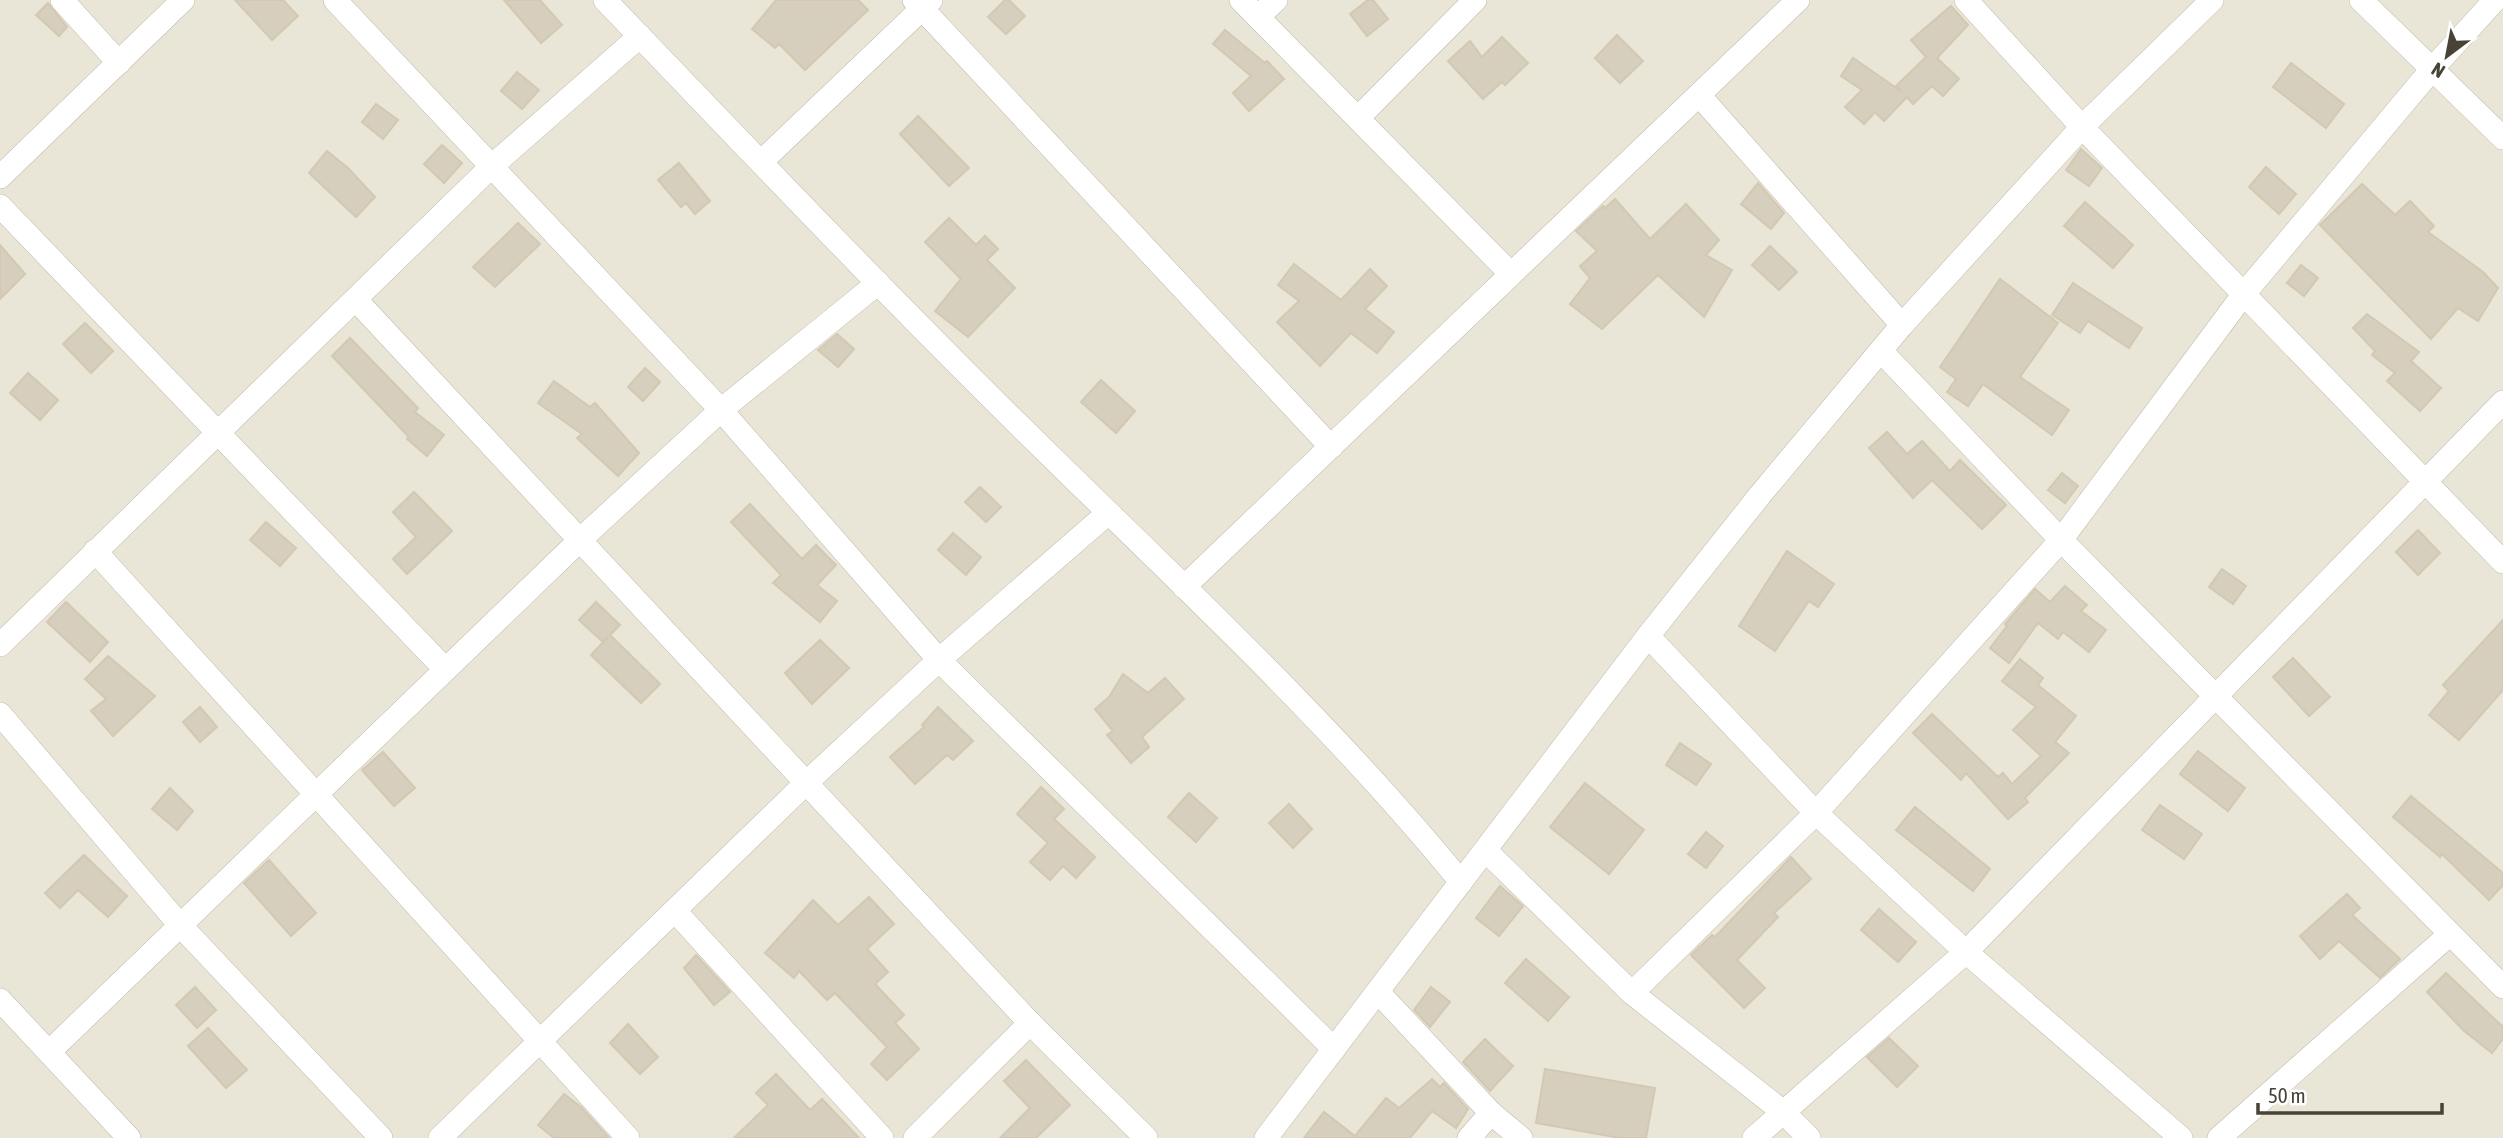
<svg xmlns="http://www.w3.org/2000/svg" width="2503" height="1138" font-family="'Asap Condensed',sans-serif">
	<style>
		.residential { fill: #e9e5d7 }
		.building { fill: #d7cfbe; stroke: #d3c8b1; stroke-width: 2 }
		.lines { fill: none; stroke-linecap: round; stroke-linejoin: round }
		.minor-casing { stroke: #c1bbab; stroke-width: 24 }
		.minor { stroke: #fff; stroke-width: 23 }
	</style>
	<rect width="100%" height="100%" fill="#f5f2e9"/>
	<rect class="residential" x="0" y="0" width="2503" height="1138"/>
	<g class="building">
		<path d="M 235,0 L 283,0 L 298,16 L 272,40 Z"/>
		<path d="M 504,0 L 540,0 L 562,25 L 541,43 Z"/>
		<path d="M 776,0 L 858,0 L 868,10 L 805,70 L 779,44 L 775,48 L 752,29 Z"/>
		<path d="M 1005,0 L 1009,0 L 1025,16 L 1006,34 L 988,17 Z"/>
		<path d="M 1368,0 L 1373,0 L 1388,19 L 1367,36 L 1350,14 Z"/>
		<path d="M 48,3 L 67,27 L 59,36 L 36,15 Z"/>
		<path d="M 1951,6 L 1968,25 L 1937,58 L 1959,79 L 1943,96 L 1932,86 L 1913,104 L 1907,97 L 1884,121 L 1875,112 L 1864,124 L 1845,107 L 1862,90 L 1841,76 L 1853,58 L 1902,92 L 1896,86 L 1926,57 L 1911,40 Z"/>
		<path d="M 1225,30 L 1265,63 L 1267,61 L 1284,79 L 1249,111 L 1233,93 L 1251,76 L 1213,44 Z"/>
		<path d="M 1617,35 L 1643,61 L 1620,83 L 1595,58 Z"/>
		<path d="M 1502,37 L 1528,63 L 1505,85 L 1502,82 L 1483,99 L 1448,61 L 1470,41 L 1482,57 Z"/>
		<path d="M 2291,63 L 2344,104 L 2326,128 L 2273,87 Z"/>
		<path d="M 517,72 L 539,90 L 522,109 L 501,91 Z"/>
		<path d="M 376,104 L 398,120 L 383,139 L 362,122 Z"/>
		<path d="M 918,116 L 969,168 L 949,186 L 900,134 Z"/>
		<path d="M 442,145 L 462,163 L 444,183 L 424,164 Z"/>
		<path d="M 2081,149 L 2102,168 L 2089,186 L 2066,170 Z"/>
		<path d="M 327,151 L 348,168 L 375,197 L 356,217 L 309,173 Z"/>
		<path d="M 679,163 L 710,201 L 695,214 L 686,203 L 681,207 L 658,180 Z"/>
		<path d="M 2266,167 L 2296,194 L 2279,214 L 2249,187 Z"/>
		<path d="M 1758,183 L 1784,213 L 1771,229 L 1741,204 Z"/>
		<path d="M 2362,184 L 2395,215 L 2410,201 L 2434,226 L 2428,232 L 2483,272 L 2498,288 L 2478,321 L 2458,308 L 2431,339 L 2320,225 Z"/>
		<path d="M 1615,199 L 1650,239 L 1686,204 L 1719,240 L 1706,255 L 1732,270 L 1704,317 L 1658,275 L 1602,329 L 1570,304 L 1590,278 L 1580,266 L 1597,251 L 1576,231 L 1603,206 L 1605,208 Z"/>
		<path d="M 2085,202 L 2133,245 L 2113,268 L 2064,226 Z"/>
		<path d="M 949,218 L 976,245 L 985,236 L 998,249 L 987,260 L 1015,288 L 968,337 L 935,311 L 961,279 L 925,242 Z"/>
		<path d="M 518,223 L 540,244 L 495,287 L 473,267 Z"/>
		<path d="M 0,245 L 25,274 L 0,299 Z"/>
		<path d="M 1770,246 L 1797,272 L 1779,290 L 1752,265 Z"/>
		<path d="M 1294,264 L 1341,300 L 1370,269 L 1387,286 L 1365,309 L 1394,332 L 1377,353 L 1351,333 L 1320,366 L 1277,322 L 1299,301 L 1278,285 Z"/>
		<path d="M 2301,265 L 2318,278 L 2304,296 L 2287,283 Z"/>
		<path d="M 2000,279 L 2058,323 L 2020,377 L 2069,410 L 2052,435 L 1983,384 L 1968,406 L 1947,392 L 1956,379 L 1940,367 Z"/>
		<path d="M 2073,283 L 2142,328 L 2129,348 L 2088,321 L 2080,333 L 2052,315 Z"/>
		<path d="M 2367,314 L 2419,352 L 2411,361 L 2441,388 L 2420,411 L 2387,381 L 2395,373 L 2372,355 L 2375,351 L 2353,328 Z"/>
		<path d="M 85,323 L 113,351 L 91,373 L 63,344 Z"/>
		<path d="M 837,334 L 854,349 L 838,367 L 818,350 Z"/>
		<path d="M 350,338 L 418,408 L 415,412 L 444,435 L 427,456 L 407,439 L 409,437 L 332,356 Z"/>
		<path d="M 645,368 L 660,382 L 643,401 L 628,387 Z"/>
		<path d="M 28,373 L 58,400 L 40,420 L 10,393 Z"/>
		<path d="M 1101,380 L 1135,411 L 1116,433 L 1081,402 Z"/>
		<path d="M 554,381 L 590,407 L 595,403 L 639,453 L 618,476 L 577,438 L 582,434 L 538,403 Z"/>
		<path d="M 1887,432 L 1907,454 L 1922,441 L 1950,471 L 1960,460 L 2006,505 L 1982,529 L 1932,480 L 1913,498 L 1869,448 Z"/>
		<path d="M 2062,473 L 2078,486 L 2065,503 L 2048,490 Z"/>
		<path d="M 980,487 L 1001,507 L 986,522 L 965,502 Z"/>
		<path d="M 414,492 L 452,531 L 407,574 L 393,559 L 416,537 L 393,512 Z"/>
		<path d="M 750,504 L 802,559 L 816,545 L 836,565 L 817,585 L 837,601 L 820,622 L 773,583 L 781,575 L 731,522 Z"/>
		<path d="M 266,522 L 296,548 L 280,566 L 250,540 Z"/>
		<path d="M 2418,530 L 2440,553 L 2418,575 L 2396,552 Z"/>
		<path d="M 953,533 L 981,557 L 966,575 L 938,550 Z"/>
		<path d="M 1787,551 L 1834,584 L 1818,607 L 1809,601 L 1775,651 L 1739,626 Z"/>
		<path d="M 2222,569 L 2246,586 L 2233,604 L 2209,587 Z"/>
		<path d="M 2065,586 L 2087,605 L 2081,611 L 2106,630 L 2089,652 L 2063,632 L 2058,639 L 2038,623 L 2009,663 L 1990,648 L 2007,626 L 2005,624 L 2035,589 L 2050,602 Z"/>
		<path d="M 66,602 L 108,642 L 90,662 L 47,622 Z"/>
		<path d="M 596,602 L 620,625 L 610,635 L 660,684 L 641,703 L 591,655 L 608,637 L 603,642 L 579,620 Z"/>
		<path d="M 2503,620 L 2503,690 L 2459,740 L 2429,715 L 2449,691 L 2443,685 Z"/>
		<path d="M 820,640 L 849,668 L 812,704 L 785,673 Z"/>
		<path d="M 108,656 L 155,696 L 113,736 L 91,711 L 106,699 L 85,679 Z"/>
		<path d="M 2293,658 L 2330,697 L 2309,716 L 2273,677 Z"/>
		<path d="M 2020,659 L 2043,678 L 2038,685 L 2076,716 L 2055,742 L 2069,753 L 2025,798 L 2028,802 L 2008,819 L 1966,773 L 1961,780 L 1913,733 L 1932,714 L 1998,777 L 2003,773 L 2012,784 L 2041,756 L 2013,730 L 2036,707 L 2002,681 Z"/>
		<path d="M 1123,674 L 1148,693 L 1165,678 L 1184,699 L 1142,737 L 1149,747 L 1131,763 L 1107,735 L 1113,731 L 1095,709 L 1109,697 Z"/>
		<path d="M 200,707 L 217,727 L 200,742 L 183,722 Z"/>
		<path d="M 938,707 L 973,741 L 953,760 L 947,755 L 915,784 L 890,757 L 924,727 L 922,725 Z"/>
		<path d="M 1680,743 L 1711,764 L 1696,785 L 1666,765 Z"/>
		<path d="M 2198,751 L 2245,788 L 2228,811 L 2180,774 Z"/>
		<path d="M 383,752 L 415,788 L 394,806 L 362,770 Z"/>
		<path d="M 1585,783 L 1644,830 L 1609,874 L 1550,827 Z"/>
		<path d="M 1041,787 L 1064,809 L 1054,819 L 1095,857 L 1076,878 L 1063,866 L 1050,880 L 1030,862 L 1048,843 L 1017,814 Z"/>
		<path d="M 170,788 L 193,811 L 177,830 L 152,809 Z"/>
		<path d="M 1189,793 L 1217,818 L 1196,842 L 1168,817 Z"/>
		<path d="M 2411,796 L 2503,873 L 2503,885 L 2489,900 L 2442,854 L 2440,857 L 2393,817 Z"/>
		<path d="M 1289,804 L 1312,829 L 1293,848 L 1269,823 Z"/>
		<path d="M 2160,805 L 2202,834 L 2184,859 L 2142,830 Z"/>
		<path d="M 1915,807 L 1990,869 L 1973,891 L 1896,830 Z"/>
		<path d="M 1706,832 L 1723,846 L 1706,868 L 1688,854 Z"/>
		<path d="M 84,855 L 127,896 L 108,917 L 78,890 L 60,908 L 45,893 Z"/>
		<path d="M 1791,857 L 1811,879 L 1774,913 L 1778,917 L 1737,960 L 1765,988 L 1744,1008 L 1691,955 L 1712,935 L 1715,937 Z"/>
		<path d="M 269,860 L 316,913 L 291,936 L 244,883 Z"/>
		<path d="M 1500,886 L 1523,906 L 1499,936 L 1476,918 Z"/>
		<path d="M 2347,894 L 2360,908 L 2352,915 L 2400,959 L 2380,978 L 2339,941 L 2320,959 L 2300,936 Z"/>
		<path d="M 869,897 L 894,924 L 867,949 L 888,972 L 875,984 L 904,1015 L 895,1023 L 919,1049 L 887,1080 L 871,1064 L 887,1047 L 835,993 L 827,1000 L 799,971 L 794,978 L 765,953 L 813,900 L 838,925 Z"/>
		<path d="M 1879,909 L 1916,942 L 1898,962 L 1861,930 Z"/>
		<path d="M 696,955 L 730,992 L 714,1005 L 684,968 Z"/>
		<path d="M 1526,959 L 1569,997 L 1548,1021 L 1505,983 Z"/>
		<path d="M 2446,973 L 2503,1027 L 2503,1039 L 2492,1053 L 2463,1030 L 2427,992 Z"/>
		<path d="M 195,987 L 216,1010 L 197,1028 L 176,1005 Z"/>
		<path d="M 1431,987 L 1450,1002 L 1430,1027 L 1414,1010 Z"/>
		<path d="M 628,1024 L 658,1057 L 640,1074 L 610,1043 Z"/>
		<path d="M 208,1028 L 247,1070 L 226,1088 L 188,1046 Z"/>
		<path d="M 1889,1038 L 1918,1066 L 1897,1087 L 1867,1057 Z"/>
		<path d="M 1485,1039 L 1513,1066 L 1490,1091 L 1463,1062 Z"/>
		<path d="M 1026,1060 L 1070,1105 L 1036,1138 L 1000,1138 L 1030,1108 L 1004,1081 Z"/>
		<path d="M 1545,1069 L 1655,1088 L 1646,1138 L 1620,1138 L 1536,1123 Z"/>
		<path d="M 776,1074 L 810,1110 L 822,1099 L 859,1138 L 734,1138 L 768,1105 L 756,1093 Z"/>
		<path d="M 1432,1079 L 1440,1087 L 1444,1083 L 1468,1109 L 1456,1128 L 1432,1111 L 1410,1138 L 1304,1138 L 1324,1112 L 1355,1136 L 1386,1098 L 1399,1108 Z"/>
		<path d="M 564,1094 L 581,1107 L 609,1138 L 554,1138 L 538,1125 Z"/>
	</g>
	<g class="lines">
		<defs>
			<g id="minor">
				<path d="M 62,0 L 119,63"/>
				<path d="M 335,0 L 721,410 L 939,660 L 1334,1049"/>
				<path d="M 605,0 C 743,144 881,289 1023,429 C 1173,577 1328,719 1461,882"/>
				<path d="M 914,0 L 1331,447"/>
				<path d="M 1241,0 L 1511,274"/>
				<path d="M 1966,0 L 2082,127 L 2503,562"/>
				<path d="M 2361,0 L 2503,138"/>
				<path d="M 1258,17 L 1276,0"/>
				<path d="M 1699,95 L 1902,325"/>
				<path d="M 1358,118 L 1475,0"/>
				<path d="M 761,162 L 931,0"/>
				<path d="M 0,177 L 183,0"/>
				<path d="M 0,206 L 444,668"/>
				<path d="M 357,301 L 1030,1023 L 1146,1138"/>
				<path d="M 1881,351 L 2061,540 L 2503,987"/>
				<path d="M 95,551 L 628,1138"/>
				<path d="M 1184,587 L 1798,0"/>
				<path d="M 1648,636 L 1816,813 L 1966,952 L 2181,1138"/>
				<path d="M 0,645 L 493,165 L 640,36"/>
				<path d="M 0,714 L 179,924 L 381,1138"/>
				<path d="M 1486,851 L 1632,993 L 1782,1111 L 1809,1138"/>
				<path d="M 675,911 L 882,1138"/>
				<path d="M 1379,993 L 1491,1113 L 1521,1138"/>
				<path d="M 1632,993 L 1816,813 L 2061,540 L 2243,295 L 2433,68 L 2495,0"/>
				<path d="M 0,1000 L 129,1138"/>
				<path d="M 50,1051 L 580,540 L 721,410 L 878,283"/>
				<path d="M 440,1138 L 806,783 L 939,660 L 1108,513"/>
				<path d="M 915,1138 L 1030,1023"/>
				<path d="M 1266,1138 L 1648,636 L 1760,495 L 1902,325 L 2082,127 L 2212,0"/>
				<path d="M 1469,1138 L 1491,1113"/>
				<path d="M 1754,1138 L 1966,952 L 2503,402"/>
				<path d="M 2219,1138 L 2449,935"/>
			</g>
		</defs>
		<use href="#minor" class="minor-casing"/>
		<use href="#minor" class="minor"/>
	</g>
	<g transform="translate(2447 56) rotate(212)" stroke="#ffffff" stroke-width="5" paint-order="stroke">
	<path d="M0-5L12 26L0 18L-12 26Z" fill="#494337"/>
	<text y="-10" font-size="19" font-weight="bold" text-anchor="middle" fill="#494337">N</text>
	</g>
	<path d="M2258 1103v10h184v-10" fill="none" stroke="#494337" stroke-width="3.5"/>
	<text x="2268" y="1103" font-size="21" fill="#494337" stroke="#ffffff" stroke-width="5" paint-order="stroke">50 m</text>
</svg>
